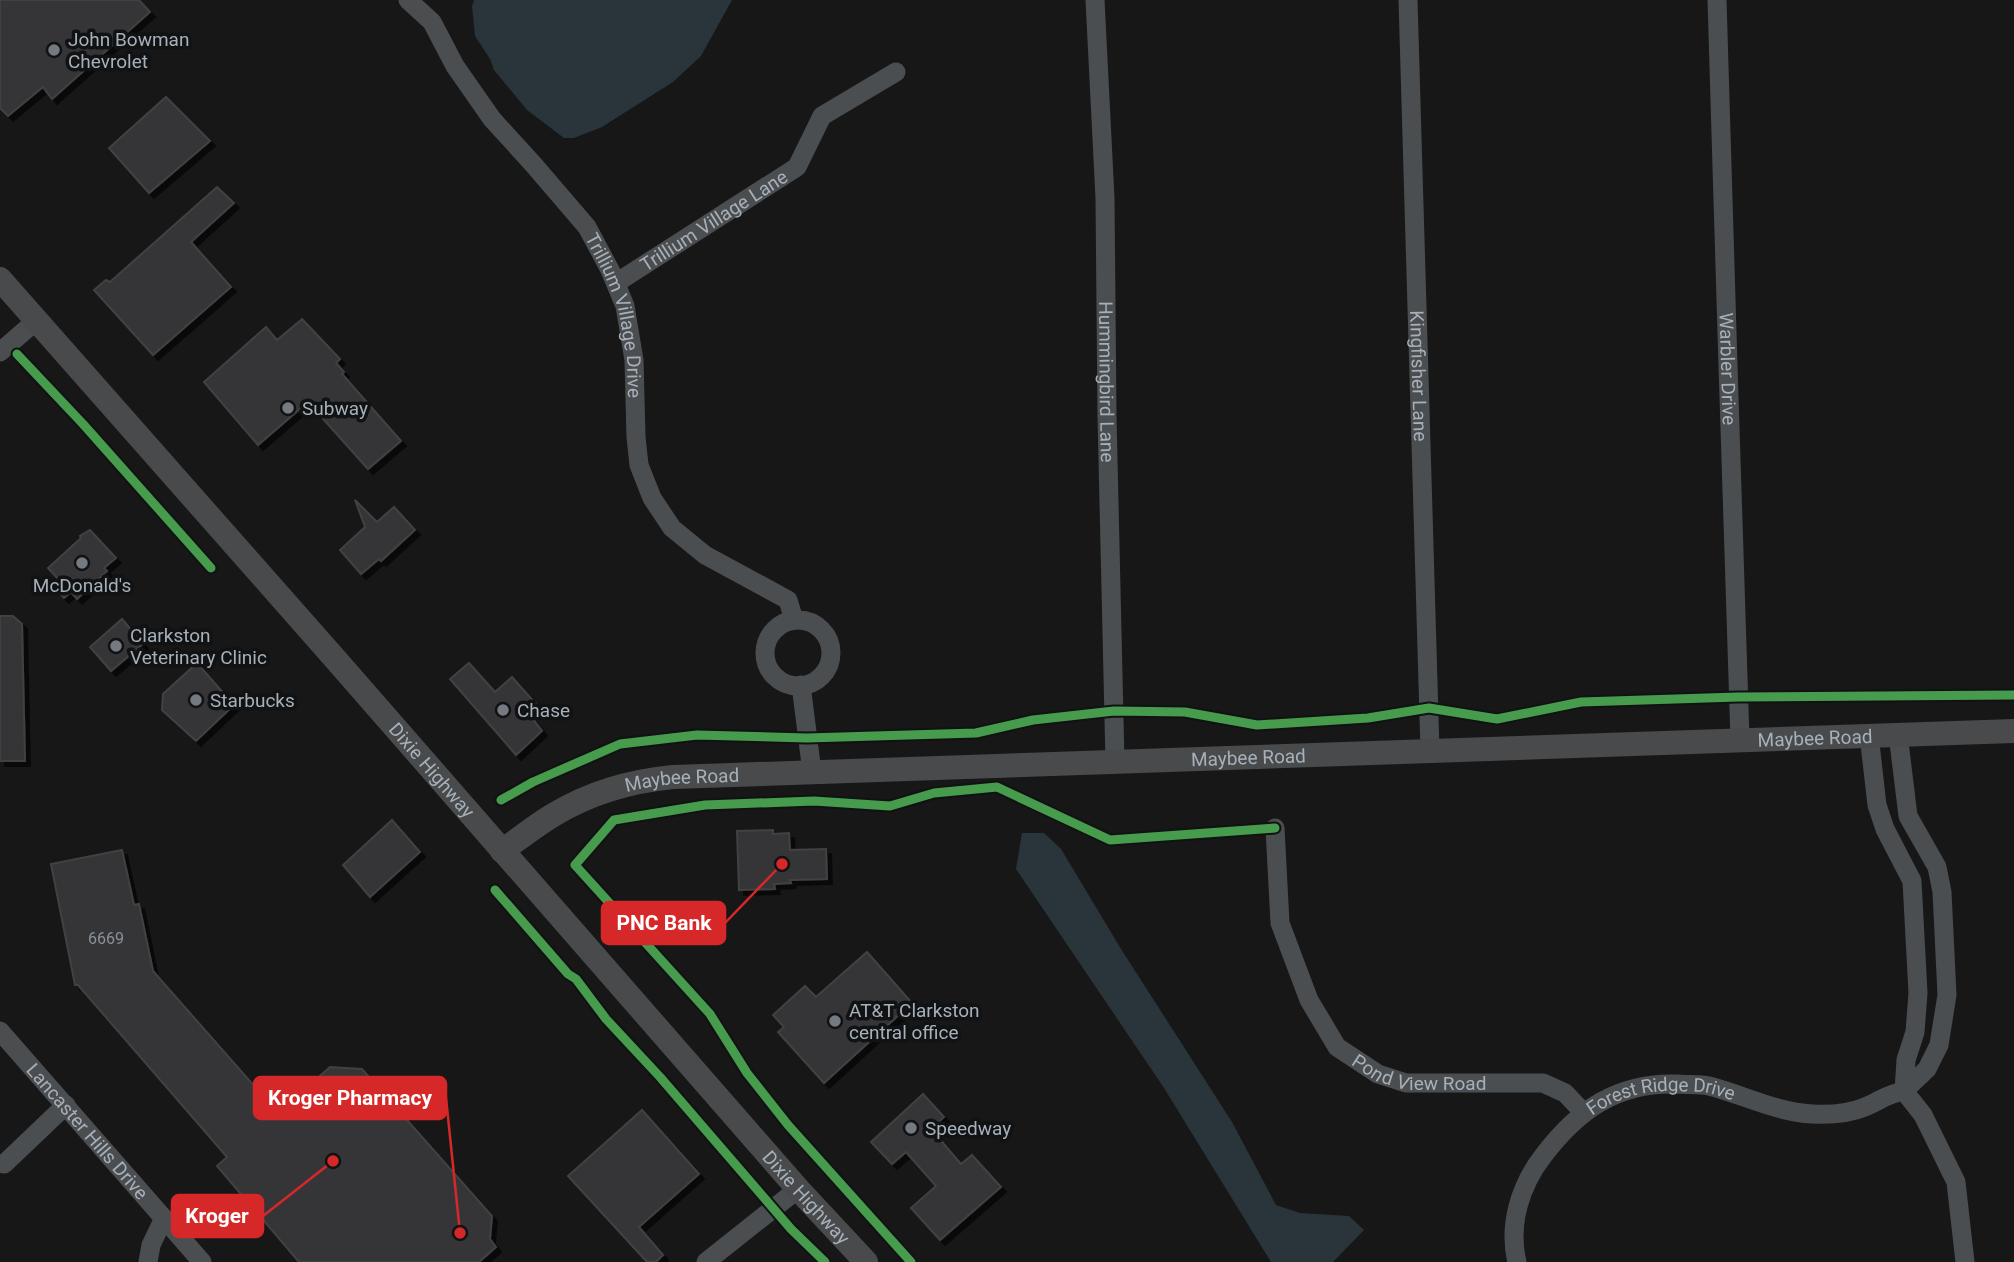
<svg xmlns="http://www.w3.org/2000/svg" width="2014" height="1262" font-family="Roboto,sans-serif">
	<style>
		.water { fill: #29353a }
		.building { fill: #353537; stroke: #404243; stroke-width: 2; filter: url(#shadow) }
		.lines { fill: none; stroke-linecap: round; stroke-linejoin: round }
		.minor { stroke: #4b4e50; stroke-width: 19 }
		.major { stroke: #484a4c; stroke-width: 24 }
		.cycleway-casing { stroke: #111213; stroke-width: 13 }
		.cycleway { stroke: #469c4c; stroke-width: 9 }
		.poi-dot { fill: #757a80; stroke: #111213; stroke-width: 2.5 }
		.labels { text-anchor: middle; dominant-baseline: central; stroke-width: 7; stroke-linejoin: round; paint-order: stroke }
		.number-label { font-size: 16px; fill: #8a9198 }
		.poi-label { font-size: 19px; fill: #a7b0b9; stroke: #111213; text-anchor: start }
		.street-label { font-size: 19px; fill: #a7b0b9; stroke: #111213 }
		.leader { fill: none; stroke: #d62828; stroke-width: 2.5 }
		.callout-dot { fill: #d62828; stroke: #111213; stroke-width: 2.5 }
		.callout { fill: #d62828; stroke: #d62828; stroke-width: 2.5 }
		.callout-label { font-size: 21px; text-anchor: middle; font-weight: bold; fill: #fff }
	</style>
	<defs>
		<filter id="shadow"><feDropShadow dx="5" dy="5" stdDeviation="0" flood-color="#0009"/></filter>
	</defs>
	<rect width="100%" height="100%" fill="#171717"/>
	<g class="water">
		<path d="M 474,0 L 732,0 L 701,56 L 673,82 L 602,127 L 574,138 L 564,138 L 527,110 L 494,70 L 490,59 L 475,36 L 472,6 Z"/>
		<path d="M 1022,833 L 1044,833 L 1061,849 L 1121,949 L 1232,1122 L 1276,1205 L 1300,1213 L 1349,1216 L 1364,1230 L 1333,1262 L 1271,1262 L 1164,1088 L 1016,869 Z"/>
	</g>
	<g class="building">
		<path d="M 0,0 L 139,0 L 150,12 L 52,99 L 43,87 L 8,116 L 0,108 Z"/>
		<path d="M 166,97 L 210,141 L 149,193 L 109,148 Z"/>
		<path d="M 217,187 L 234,203 L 191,242 L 231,287 L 153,355 L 94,290 L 106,280 L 110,282 Z"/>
		<path d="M 302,319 L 340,359 L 336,363 L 344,372 L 342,374 L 401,441 L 368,469 L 308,402 L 258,445 L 204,382 L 266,327 L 277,340 Z"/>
		<path d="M 355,500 L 377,522 L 394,507 L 415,530 L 381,561 L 379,559 L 361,574 L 340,550 L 365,527 Z"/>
		<path d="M 90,530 L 116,558 L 104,568 L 107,571 L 77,599 L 71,592 L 64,598 L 54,588 L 61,582 L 48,568 L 81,538 L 80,536 Z"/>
		<path d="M 0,616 L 13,616 L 22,624 L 25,761 L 0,761 Z"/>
		<path d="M 122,619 L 143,644 L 111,671 L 90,647 Z"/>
		<path d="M 197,663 L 234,705 L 196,741 L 162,710 L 163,694 Z"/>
		<path d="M 469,663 L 495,692 L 512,677 L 536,704 L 527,711 L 542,731 L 516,755 L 450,679 Z"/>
		<path d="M 392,820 L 420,852 L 370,897 L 343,865 Z"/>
		<path d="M 773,830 L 773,834 L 789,833 L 790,850 L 826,849 L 827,879 L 790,880 L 791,883 L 774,884 L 775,889 L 739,890 L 737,831 Z"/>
		<path d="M 122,850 L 134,905 L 139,904 L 153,971 L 278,1113 L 330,1067 L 362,1069 L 492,1216 L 490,1239 L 496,1247 L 479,1262 L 299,1262 L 217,1166 L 227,1157 L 78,985 L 75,985 L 51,864 Z"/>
		<path d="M 867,952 L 912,1003 L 824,1083 L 778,1032 L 784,1027 L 773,1015 L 805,986 L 816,997 Z"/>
		<path d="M 923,1094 L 944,1117 L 931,1129 L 961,1164 L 972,1155 L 1001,1187 L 940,1240 L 911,1208 L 936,1186 L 906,1152 L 892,1164 L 871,1142 Z"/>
		<path d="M 642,1110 L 699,1174 L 639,1227 L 663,1255 L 656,1262 L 647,1262 L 568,1176 Z"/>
	</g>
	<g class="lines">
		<g class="minor">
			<path id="s1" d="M 408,0 L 432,22 L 455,66 L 492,119 L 533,164 L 587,227 L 610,270 L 625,306 L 634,360 L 636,437 L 639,465 L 652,498 L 672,528 L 705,555 L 788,600 L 794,620"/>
			<path id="s2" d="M 1095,0 L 1105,198 L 1107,416 L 1115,762"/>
			<path id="s3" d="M 1408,0 L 1430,751"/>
			<path id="s4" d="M 1717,0 C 1726,247 1730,493 1740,740"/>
			<path id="s5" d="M 616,283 L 797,167 L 822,116 L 896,72"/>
			<path d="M 0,352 L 37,320"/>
			<circle cx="798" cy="653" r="33"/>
			<path d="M 801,685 L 812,772"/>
			<path d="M 1869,735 L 1877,805 L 1885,829 L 1912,881 L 1918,993 L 1915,1032 L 1906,1060 L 1904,1091 L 1927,1069 L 1939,1045 L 1947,995 L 1942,892 L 1937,867 L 1908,816 L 1898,734"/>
			<path id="s6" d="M 1275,828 L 1280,923 L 1309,1000 L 1337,1047 L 1378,1074 L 1406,1083 L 1543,1083 L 1565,1093 L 1584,1113"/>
			<path id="s7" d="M 0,1031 L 202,1262"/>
			<path d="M 4,1164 L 66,1105"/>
			<path d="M 148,1262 L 151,1245 L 164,1218"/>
			<path d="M 706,1262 L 798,1189"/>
			<path id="s8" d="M 1517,1262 C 1508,1225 1520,1186 1543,1156 C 1578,1110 1617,1082 1677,1084 C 1688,1085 1699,1084 1709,1086 C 1744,1095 1776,1112 1812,1114 C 1830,1115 1848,1114 1865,1107 C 1880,1101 1886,1094 1904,1091 L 1923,1115 L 1956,1182 L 1965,1262"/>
		</g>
		<g class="major">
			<path id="s9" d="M 0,279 L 337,661 L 798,1189 L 866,1262"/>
			<path id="s10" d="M 502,851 C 519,839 536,825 555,814 C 590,793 632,781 673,777 L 2014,731"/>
		</g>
		<defs>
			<g id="cycleway">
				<path d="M 17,354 L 83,424 L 211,568"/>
				<path d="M 501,800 L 533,782 L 620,744 L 697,735 L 807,738 L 976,733 L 1033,720 L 1114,711 L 1185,712 L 1257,725 L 1368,718 L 1429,708 L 1497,719 L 1581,702 L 1738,697 L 2014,695"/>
				<path d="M 495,890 L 568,974 L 576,979 L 606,1019 L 660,1077 L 791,1229 L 825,1262"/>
				<path d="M 911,1262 L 788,1125 L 747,1073 L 710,1014 L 575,865 L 614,820 L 705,805 L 814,801 L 890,806 L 934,793 L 997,787 L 1110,840 L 1275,828"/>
			</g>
		</defs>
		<use href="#cycleway" class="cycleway-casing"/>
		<use href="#cycleway" class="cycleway"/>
	</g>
	<g class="poi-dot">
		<circle cx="54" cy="50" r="7"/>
		<circle cx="288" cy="408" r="7"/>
		<circle cx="82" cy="563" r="7"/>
		<circle cx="116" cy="646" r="7"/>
		<circle cx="196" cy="700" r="7"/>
		<circle cx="503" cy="710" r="7"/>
		<circle cx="835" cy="1021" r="7"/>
		<circle cx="911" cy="1128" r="7"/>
	</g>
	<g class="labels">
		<g class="number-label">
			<text x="106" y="938">6669</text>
		</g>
		<g class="poi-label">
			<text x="68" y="39">John Bowman<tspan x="68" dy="22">Chevrolet</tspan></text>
			<text x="302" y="408">Subway</text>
			<text x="82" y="585" text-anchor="middle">McDonald's</text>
			<text x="130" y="635">Clarkston<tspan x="130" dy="22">Veterinary Clinic</tspan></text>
			<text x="210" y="700">Starbucks</text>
			<text x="517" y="710">Chase</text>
			<text x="849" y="1010">AT&amp;T Clarkston<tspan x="849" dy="22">central office</tspan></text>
			<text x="925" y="1128">Speedway</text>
		</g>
		<g class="street-label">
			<text stroke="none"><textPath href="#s5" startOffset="116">Trillium Village Lane</textPath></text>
			<text stroke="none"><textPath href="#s1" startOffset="385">Trillium Village Drive</textPath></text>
			<text stroke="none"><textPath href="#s4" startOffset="369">Warbler Drive</textPath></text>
			<text stroke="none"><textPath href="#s3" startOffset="376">Kingfisher Lane</textPath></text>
			<text stroke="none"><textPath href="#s2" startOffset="382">Hummingbird Lane</textPath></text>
			<text stroke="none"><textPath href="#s10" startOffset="1332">Maybee Road</textPath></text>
			<text stroke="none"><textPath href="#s10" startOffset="765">Maybee Road</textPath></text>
			<text stroke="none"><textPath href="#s9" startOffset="654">Dixie Highway</textPath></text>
			<text stroke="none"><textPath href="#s10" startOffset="198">Maybee Road</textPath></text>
			<text stroke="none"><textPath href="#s6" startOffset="322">Pond View Road</textPath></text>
			<text stroke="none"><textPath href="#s8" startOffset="254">Forest Ridge Drive</textPath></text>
			<text stroke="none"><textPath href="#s7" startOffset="133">Lancaster Hills Drive</textPath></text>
			<text stroke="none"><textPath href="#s9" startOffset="1222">Dixie Highway</textPath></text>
		</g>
	</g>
	<path class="leader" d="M782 864L725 923M460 1233L446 1098M333 1161L263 1216"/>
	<g class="callout-dot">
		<circle cx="782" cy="864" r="7"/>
		<circle cx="460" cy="1233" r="7"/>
		<circle cx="333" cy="1161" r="7"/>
	</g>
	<g class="callout">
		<rect x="602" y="902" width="123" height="42" rx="7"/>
		<rect x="254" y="1077" width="192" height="42" rx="7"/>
		<rect x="172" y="1195" width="91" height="42" rx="7"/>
	</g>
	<g class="callout-label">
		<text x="664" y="930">PNC Bank</text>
		<text x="350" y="1105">Kroger Pharmacy</text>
		<text x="217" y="1223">Kroger</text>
	</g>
</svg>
